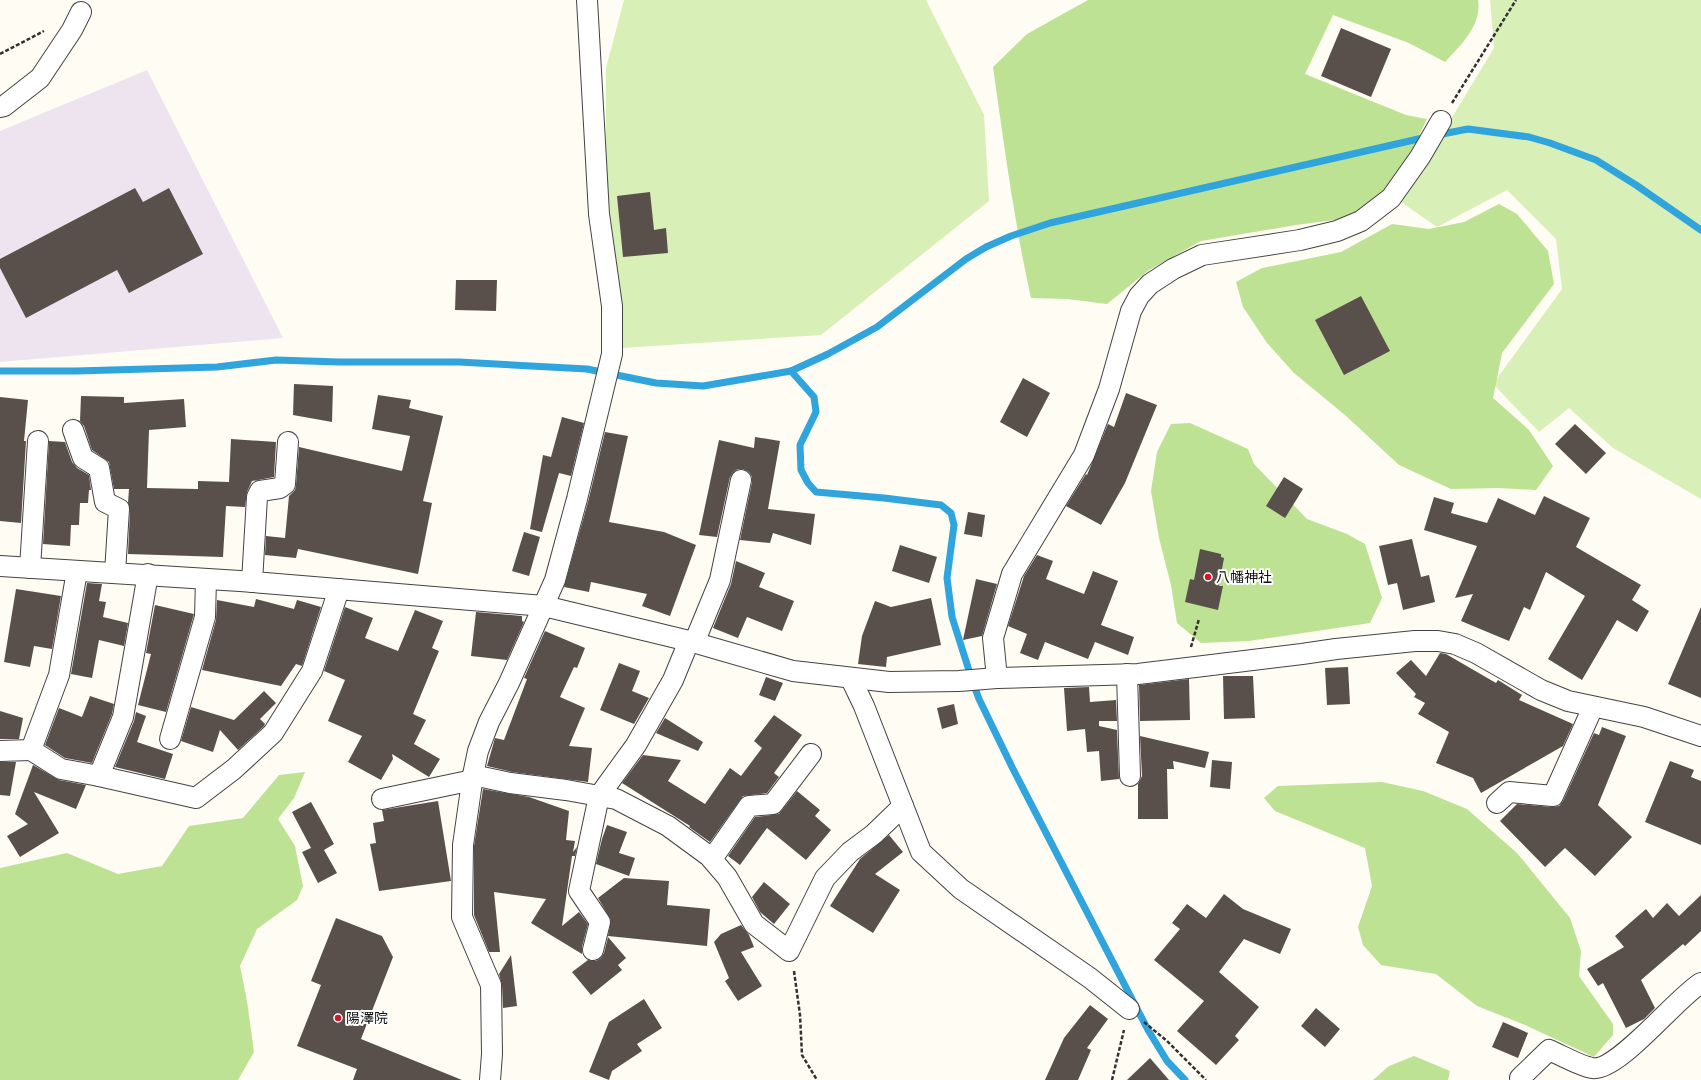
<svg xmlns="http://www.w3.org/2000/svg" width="1701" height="1080" font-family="Merriweather,'Noto Sans JP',serif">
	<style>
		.industrial { fill: #ede4ef }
		.green { fill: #d8efb7 }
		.forest { fill: #bde294 }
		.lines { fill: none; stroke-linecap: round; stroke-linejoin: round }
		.stream { stroke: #2fa4dd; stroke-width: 7 }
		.building { fill: #5a504b }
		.street-casing { stroke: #434343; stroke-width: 22 }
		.path { stroke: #323232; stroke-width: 2.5; stroke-dasharray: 4 2; stroke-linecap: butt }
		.street { stroke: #fff; stroke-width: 20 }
		.poi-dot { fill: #d2162d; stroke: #fff; stroke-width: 1.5 }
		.labels { text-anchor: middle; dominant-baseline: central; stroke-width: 4; stroke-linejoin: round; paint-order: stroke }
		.poi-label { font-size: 14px; fill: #101010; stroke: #fff; text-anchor: start }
	</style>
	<rect width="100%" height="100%" fill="#fffcf3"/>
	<path class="industrial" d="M 147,70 L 283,338 L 0,362 L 0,131 Z"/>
	<g class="green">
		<path d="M 624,0 L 926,0 L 984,115 L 989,201 L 821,335 L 622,348 L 606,191 L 606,68 Z"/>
		<path d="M 1490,0 L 1701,0 L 1701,499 L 1613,448 L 1569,408 L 1539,432 L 1493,384 L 1562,289 L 1556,239 L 1507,190 L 1437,227 L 1401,202 L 1494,48 Z"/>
	</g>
	<g class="forest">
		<path d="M 1088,0 L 1478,0 C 1482,25 1461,45 1445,62 L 1409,43 L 1333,15 L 1305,74 L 1406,115 L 1427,119 L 1410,154 L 1384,194 L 1350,218 L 1296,225 L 1201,241 L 1149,270 L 1107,304 L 1067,299 L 1031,298 C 1014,222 1004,144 993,67 L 1027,34 Z"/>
		<path d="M 1499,204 L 1517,214 L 1548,251 L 1554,284 L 1502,353 L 1493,398 L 1529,430 L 1553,466 L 1536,490 L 1498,488 L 1451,489 L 1399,465 L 1345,415 L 1294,373 L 1267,343 L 1243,307 L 1236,282 L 1262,268 L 1341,252 L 1392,224 L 1429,229 L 1464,222 Z"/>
		<path d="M 1190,423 L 1248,449 L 1254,464 L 1307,519 L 1347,534 L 1365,544 L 1382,598 L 1370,623 L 1249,641 L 1201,643 L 1177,623 L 1171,585 L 1159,538 L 1151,491 L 1157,452 L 1171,424 Z"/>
		<path d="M 305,772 L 294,798 L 278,819 L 295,846 L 303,886 L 297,900 L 257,929 L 240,966 L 247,1001 L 254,1052 L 238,1080 L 0,1080 L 0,868 L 67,853 L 118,874 L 162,866 L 189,826 L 243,818 L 279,775 Z"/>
		<path d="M 1382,782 L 1423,791 L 1467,809 L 1517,853 L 1570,918 L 1581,951 L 1579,976 L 1613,1024 L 1613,1035 L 1594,1057 L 1525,1025 L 1477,1006 L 1436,974 L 1381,965 L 1363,945 L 1358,927 L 1372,886 L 1365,848 L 1275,811 L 1264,798 L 1278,786 Z"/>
		<path d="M 1414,1056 L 1450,1071 L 1448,1080 L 1373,1080 L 1389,1066 Z"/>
	</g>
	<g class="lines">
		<g class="stream">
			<path d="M 1437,135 L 1468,129 L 1529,137 L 1550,143 L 1596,160 L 1636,185 L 1701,230"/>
			<path d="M 0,371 L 76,371 L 217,367 L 276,360 L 339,362 L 459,362 L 587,369 L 656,383 L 703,386 L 791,371 L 828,354 L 877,327 L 966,259 L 986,247 L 1011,236 L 1050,223 L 1427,137"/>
			<path d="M 791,371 L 814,397 L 816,412 L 800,445 L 801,470 L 808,483 L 816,492 L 884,498 L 941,505 L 951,513 L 954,525 L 947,578 L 952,617 L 972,680 L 979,699 L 1013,769 L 1148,1030 L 1167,1061 L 1185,1080"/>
		</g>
	</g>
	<g class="building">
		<path d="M 1341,28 L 1391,49 L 1371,97 L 1321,76 Z"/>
		<path d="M 135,188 L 143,202 L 169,188 L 203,254 L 129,293 L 117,270 L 26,318 L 0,268 L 0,259 Z"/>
		<path d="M 650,192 L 654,230 L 666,228 L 668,253 L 623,257 L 617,196 Z"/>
		<path d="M 456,280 L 497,280 L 496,311 L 455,310 Z"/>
		<path d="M 1361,296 L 1390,351 L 1344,375 L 1315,320 Z"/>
		<path d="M 1023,378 L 1050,393 L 1027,437 L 1000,422 Z"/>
		<path d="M 294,384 L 333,386 L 332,422 L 293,415 Z"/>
		<path d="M 1126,393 L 1157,405 L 1125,483 L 1101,525 L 1066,506 L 1086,474 L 1087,475 L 1108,424 L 1114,427 Z"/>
		<path d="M 378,395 L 411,400 L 409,408 L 443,416 L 423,501 L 432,503 L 418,574 L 298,549 L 296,558 L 265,555 L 266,536 L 285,538 L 289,496 L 295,490 L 296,485 L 299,447 L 402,471 L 410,436 L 372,429 Z"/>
		<path d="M 81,396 L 124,397 L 124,403 L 184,399 L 186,427 L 149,430 L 147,488 L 198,489 L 198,481 L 229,482 L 231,439 L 276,442 L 274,477 L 252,481 L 247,492 L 245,507 L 226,506 L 223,557 L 128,554 L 130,510 L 128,503 L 129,489 L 114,489 L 109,462 L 92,450 L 84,426 L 80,421 Z"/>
		<path d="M 0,397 L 28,400 L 24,441 L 26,441 L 21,523 L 0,521 Z"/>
		<path d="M 562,417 L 584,423 L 571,476 L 559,473 L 542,532 L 530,529 L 543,455 L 551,457 Z"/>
		<path d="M 1575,424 L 1606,453 L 1586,474 L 1555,444 Z"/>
		<path d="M 605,432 L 628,436 L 609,522 L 664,532 L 696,545 L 670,616 L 642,606 L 647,594 L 591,582 L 589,592 L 564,587 L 588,502 Z"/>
		<path d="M 755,437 L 780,441 L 768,509 L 815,514 L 811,545 L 773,533 L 770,543 L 740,540 L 752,482 L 752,477 L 749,472 L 743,469 L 738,469 L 733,472 L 730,477 L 717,537 L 699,535 L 719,440 L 754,448 Z"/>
		<path d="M 49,441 L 65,442 L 72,462 L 77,468 L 89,475 L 91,490 L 89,490 L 88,503 L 80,503 L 79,525 L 71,525 L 70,546 L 43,544 Z"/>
		<path d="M 1284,477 L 1303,489 L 1285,518 L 1266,506 Z"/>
		<path d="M 1544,496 L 1590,518 L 1576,547 L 1641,585 L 1632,600 L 1649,611 L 1637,632 L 1617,620 L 1582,680 L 1548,659 L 1585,596 L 1546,572 L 1530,610 L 1524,607 L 1509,641 L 1461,621 L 1473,594 L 1455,598 L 1477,546 L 1424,530 L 1434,497 L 1454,503 L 1451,513 L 1487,523 L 1498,498 L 1535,515 Z"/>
		<path d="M 968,512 L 985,515 L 982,537 L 964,534 Z"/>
		<path d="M 524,532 L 540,537 L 529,576 L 512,571 Z"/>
		<path d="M 1412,539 L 1421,577 L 1429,575 L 1435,602 L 1403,610 L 1397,583 L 1388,585 L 1379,546 Z"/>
		<path d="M 900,545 L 937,557 L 929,583 L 892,571 Z"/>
		<path d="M 1200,549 L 1221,554 L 1221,557 L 1224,558 L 1219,586 L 1223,586 L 1218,610 L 1185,602 L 1190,579 L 1194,580 Z"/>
		<path d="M 1037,555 L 1053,561 L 1046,579 L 1084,594 L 1093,571 L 1118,581 L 1101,625 L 1134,637 L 1128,655 L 1095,642 L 1088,659 L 1045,642 L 1038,660 L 1020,653 L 1027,634 L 1008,626 L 1024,576 Z"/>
		<path d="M 736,561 L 765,573 L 759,587 L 794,601 L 782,631 L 747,617 L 738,638 L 713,628 L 731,584 Z"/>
		<path d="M 976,579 L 997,584 L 982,636 L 963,640 Z"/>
		<path d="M 87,583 L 102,584 L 99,601 L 106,602 L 103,617 L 128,623 L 124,646 L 99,640 L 92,678 L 71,674 Z"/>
		<path d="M 16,589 L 61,596 L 52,649 L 34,646 L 30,667 L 4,662 Z"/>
		<path d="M 931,598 L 941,645 L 887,657 L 886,667 L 858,664 L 862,636 L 875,601 L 891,607 Z"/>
		<path d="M 256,599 L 294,609 L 297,600 L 321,607 L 302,666 L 296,664 L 281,686 L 202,670 L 216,620 L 217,600 L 254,607 Z"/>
		<path d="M 155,605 L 194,614 L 166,712 L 138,705 L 151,654 L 146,653 Z"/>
		<path d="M 345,607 L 373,618 L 365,638 L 398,651 L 415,610 L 443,621 L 432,648 L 439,651 L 413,714 L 426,720 L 414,744 L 440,759 L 429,777 L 392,754 L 393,759 L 381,780 L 348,762 L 362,736 L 328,721 L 345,680 L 324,671 Z"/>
		<path d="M 1701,607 L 1701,698 L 1668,684 Z"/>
		<path d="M 476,612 L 522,616 L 522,621 L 524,622 L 507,660 L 471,656 Z"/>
		<path d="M 545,631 L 585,648 L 577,668 L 574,667 L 560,697 L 585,708 L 569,746 L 592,748 L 588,782 L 512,772 L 487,766 L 495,738 L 504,740 L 527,679 L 524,678 Z"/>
		<path d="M 1440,653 L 1446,654 L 1496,683 L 1498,680 L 1522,695 L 1519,700 L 1573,724 L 1563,746 L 1481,793 L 1473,778 L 1436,763 L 1449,732 L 1418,714 L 1425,703 L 1414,697 L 1416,694 L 1396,673 L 1411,660 L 1426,676 Z"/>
		<path d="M 619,663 L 640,671 L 632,691 L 649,698 L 634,724 L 600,710 Z"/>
		<path d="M 1348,667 L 1350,704 L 1327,705 L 1325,668 Z"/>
		<path d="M 1223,676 L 1253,676 L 1255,718 L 1224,719 Z"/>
		<path d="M 766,677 L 783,683 L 775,701 L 759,695 Z"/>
		<path d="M 1189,679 L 1190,720 L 1140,721 L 1139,685 Z"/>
		<path d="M 1089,687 L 1090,702 L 1116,700 L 1117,721 L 1099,721 L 1099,726 L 1117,730 L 1119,779 L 1101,781 L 1099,751 L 1087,752 L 1085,729 L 1067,731 L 1064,688 Z"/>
		<path d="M 264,691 L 276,703 L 260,719 L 265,724 L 264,726 L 238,750 L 220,730 L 213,752 L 181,741 L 191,707 L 234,720 Z"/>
		<path d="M 90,696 L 114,704 L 112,714 L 92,763 L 65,758 L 45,745 L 59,708 L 82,717 Z"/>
		<path d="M 954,704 L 958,724 L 942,729 L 937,708 Z"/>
		<path d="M 0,711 L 23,718 L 19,739 L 0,739 Z"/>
		<path d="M 136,712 L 146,716 L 137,742 L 173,754 L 165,779 L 115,767 L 134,721 Z"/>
		<path d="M 774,715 L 802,735 L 774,773 L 779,777 L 767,793 L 743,796 L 710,842 L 689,827 L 690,826 L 622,783 L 643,755 L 681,760 L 668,781 L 705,804 L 730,768 L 741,776 L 762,748 L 754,741 Z"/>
		<path d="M 665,718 L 703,742 L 698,751 L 656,733 Z"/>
		<path d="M 1602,727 L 1626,736 L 1598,805 L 1632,837 L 1595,876 L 1565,848 L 1545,867 L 1500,821 L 1517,804 L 1552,807 L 1559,806 L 1563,801 L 1594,733 L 1599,735 Z"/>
		<path d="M 1140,736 L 1209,752 L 1205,768 L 1173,761 L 1174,769 L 1167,769 L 1168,819 L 1138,819 L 1138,784 L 1142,776 Z"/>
		<path d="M 1212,760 L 1232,762 L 1230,789 L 1210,787 Z"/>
		<path d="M 1670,761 L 1694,770 L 1691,777 L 1701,781 L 1701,845 L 1645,822 Z"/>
		<path d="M 0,762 L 16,762 L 10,796 L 0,795 Z"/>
		<path d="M 33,765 L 59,780 L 86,785 L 76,809 L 34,792 L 59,833 L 20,857 L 7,836 L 28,824 L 15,814 Z"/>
		<path d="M 483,789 L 529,797 L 569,811 L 566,840 L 575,841 L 573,852 L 577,847 L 575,856 L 572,856 L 562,926 L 579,912 L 588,924 L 582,947 L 582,954 L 531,923 L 546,899 L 494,892 L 500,952 L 489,952 L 474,915 L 474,846 Z"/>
		<path d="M 797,791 L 820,810 L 815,816 L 831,830 L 806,860 L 767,828 L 740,865 L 728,856 L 755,817 L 779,814 Z"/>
		<path d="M 438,801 L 451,881 L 379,891 L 370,844 L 376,843 L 373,823 L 384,821 L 382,810 Z"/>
		<path d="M 311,802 L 334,844 L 324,850 L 337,873 L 318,883 L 302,852 L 311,848 L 292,812 Z"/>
		<path d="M 607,825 L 627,832 L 619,853 L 635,858 L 629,876 L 596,864 L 602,839 Z"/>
		<path d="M 889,835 L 903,852 L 875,874 L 900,890 L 873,933 L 830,906 L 860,859 Z"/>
		<path d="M 624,878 L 669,881 L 667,905 L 710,909 L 707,946 L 608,936 L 611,920 L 598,898 Z"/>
		<path d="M 764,882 L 790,904 L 774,924 L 760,912 L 752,897 Z"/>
		<path d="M 1224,894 L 1243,909 L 1291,929 L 1280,954 L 1244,939 L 1219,972 L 1259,1007 L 1235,1036 L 1239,1040 L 1216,1065 L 1177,1031 L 1204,1001 L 1154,960 L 1180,929 L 1172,923 L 1187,904 L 1206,918 Z"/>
		<path d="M 1701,895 L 1701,931 L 1685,946 L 1683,944 L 1641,980 L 1655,1008 L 1644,1019 L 1626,1028 L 1603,983 L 1598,986 L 1587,969 L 1624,947 L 1615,936 L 1646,909 L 1653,918 L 1667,903 L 1679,916 Z"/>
		<path d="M 336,918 L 382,936 L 393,957 L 361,1039 L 462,1080 L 353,1080 L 357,1069 L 297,1046 L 321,985 L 311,981 Z"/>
		<path d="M 741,925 L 749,935 L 754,947 L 741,952 L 762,986 L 738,1001 L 725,981 L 729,978 L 714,942 L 721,934 Z"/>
		<path d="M 608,937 L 626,958 L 618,965 L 622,970 L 591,995 L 572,972 L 588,960 L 596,961 L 601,958 L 604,953 Z"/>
		<path d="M 511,955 L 517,1006 L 503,1008 L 502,985 L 499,974 Z"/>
		<path d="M 644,999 L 662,1028 L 637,1044 L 642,1051 L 612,1071 L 609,1080 L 589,1072 L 609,1022 Z"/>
		<path d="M 1090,1005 L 1108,1019 L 1087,1048 L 1091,1050 L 1078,1080 L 1045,1080 L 1064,1038 Z"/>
		<path d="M 1316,1008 L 1340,1029 L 1325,1047 L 1301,1026 Z"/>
		<path d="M 1503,1022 L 1528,1033 L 1518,1058 L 1492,1047 Z"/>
		<path d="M 1150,1058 L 1169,1080 L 1127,1080 Z"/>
	</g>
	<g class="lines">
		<defs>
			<g id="street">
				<path d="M 0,107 L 4,106 L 40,78 L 72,30 L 81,12"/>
				<path d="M 73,430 L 83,458 L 99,468 L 105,502 L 119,509 L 115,573"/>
				<path d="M 0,566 L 240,581 L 544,606 L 689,641 L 793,671 L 889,682 L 959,681 L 997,678 L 1138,674 L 1302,654 L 1336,649 L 1415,641 L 1438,641 L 1455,644 L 1476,653 L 1541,690 L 1568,701 L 1644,717 L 1701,736"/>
				<path d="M 30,568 L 38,441"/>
				<path d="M 252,582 L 257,497 L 260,491 L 280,488 L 285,484 L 288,442"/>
				<path d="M 694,643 L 720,580 L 741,480"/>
				<path d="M 1127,674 L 1130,776"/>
				<path d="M 997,678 L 993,638 L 1012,574 L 1084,455 L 1109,389 L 1131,311 L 1139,296 L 1150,284 L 1173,269 L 1202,255 L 1300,240 L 1337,231 L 1361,221 L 1391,198 L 1420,157 L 1441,121"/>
				<path d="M 851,679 L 864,706 L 921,852 L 961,889 L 1090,978 L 1129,1009"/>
				<path d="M 170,739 L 205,617 L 206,579"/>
				<path d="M 31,750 L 61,769 L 99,776 L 123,717 L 148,574"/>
				<path d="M 0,751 L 31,750 L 59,675 L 77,571"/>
				<path d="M 473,775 L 510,783 L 566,790 L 616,799 L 668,826 L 709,856 L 727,877 L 754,924 L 789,951 L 825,878 L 850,852 L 874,834 L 903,806"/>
				<path d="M 99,776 L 196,798 L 234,769 L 273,733 L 312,671 L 339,589"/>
				<path d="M 382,799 L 473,780"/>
				<path d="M 1497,803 L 1509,792 L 1553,796 L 1593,707"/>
				<path d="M 712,859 L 749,806 L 773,804 L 811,754"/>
				<path d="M 593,950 L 600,922 L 579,891 L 599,796 L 636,745 L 673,680 L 689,641"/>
				<path d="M 1520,1078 L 1549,1050 C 1561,1055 1580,1066 1592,1068 C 1617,1073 1677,997 1701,983"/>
				<path d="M 490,1080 L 492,1054 L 491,985 L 462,917 L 463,845 L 473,775 L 478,751 L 489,722 L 509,683 L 555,580 L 577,499 L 612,354 L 612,306 L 599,214 L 587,0"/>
			</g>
		</defs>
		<use href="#street" class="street-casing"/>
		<g class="path">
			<path d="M 0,54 L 44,31"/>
			<path d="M 1452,103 L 1516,0"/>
			<path d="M 1191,647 L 1199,619"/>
			<path d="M 794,971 L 800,1015 L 802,1055 L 817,1080"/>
			<path d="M 1144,1022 L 1167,1041 L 1206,1080"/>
			<path d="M 1112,1080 L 1124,1030"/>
		</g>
		<use href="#street" class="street"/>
	</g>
	<g class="poi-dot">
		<circle cx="1208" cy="577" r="4"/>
		<circle cx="338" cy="1018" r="4"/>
	</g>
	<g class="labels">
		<g class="poi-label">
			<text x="1216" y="577">八幡神社</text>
			<text x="346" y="1018">陽澤院</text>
		</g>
	</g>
</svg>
